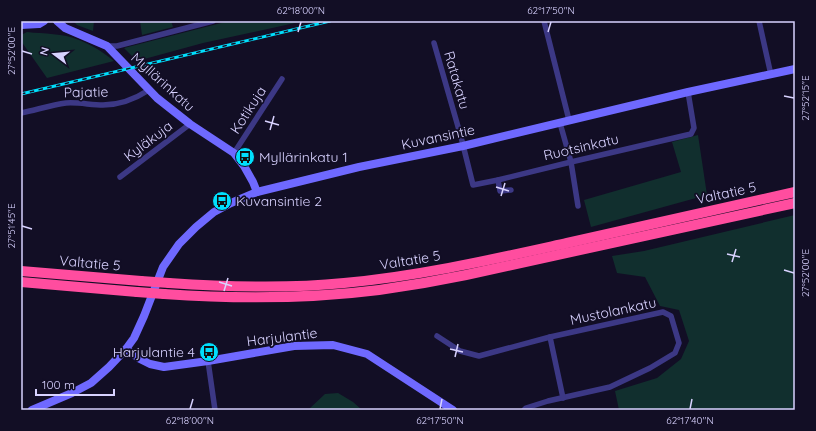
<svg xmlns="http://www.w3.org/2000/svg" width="816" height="431" font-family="Quicksand,sans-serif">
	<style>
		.green { fill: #112f2e }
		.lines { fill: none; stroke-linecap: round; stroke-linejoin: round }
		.street { stroke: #3c3885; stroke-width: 5.5 }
		.secondary { stroke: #6f69ff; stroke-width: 8 }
		.highway { stroke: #ff4d9f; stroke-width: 10 }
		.rail-casing { stroke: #00dffd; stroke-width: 3 }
		.rail { stroke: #120e25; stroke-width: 1.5; stroke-dasharray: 4.5; stroke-linecap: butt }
		.highway-bridge { stroke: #ff4d9f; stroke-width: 10 }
		.ticks { fill: none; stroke: #d8d2ff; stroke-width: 1.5 }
		.labels { text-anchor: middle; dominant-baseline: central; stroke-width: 3.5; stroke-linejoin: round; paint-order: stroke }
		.street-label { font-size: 14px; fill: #d8d2ff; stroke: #120e25 }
		.poi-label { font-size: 14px; fill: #d8d2ff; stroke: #120e25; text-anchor: start }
		.neatline { fill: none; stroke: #d8d2ff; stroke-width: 1.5 }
		.ticks-label { font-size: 10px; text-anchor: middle; fill: #d8d2ff }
	</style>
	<rect width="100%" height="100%" fill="#120e25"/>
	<g class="green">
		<path d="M 73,21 L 94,21 L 93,31 L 77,25 Z"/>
		<path d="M 140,21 L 171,21 L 173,27 L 142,35 Z"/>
		<path d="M 229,21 L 304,21 L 203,43 L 137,61 L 124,48 Z"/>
		<path d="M 27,32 C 44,34 63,33 79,40 C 92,45 103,52 114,61 L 47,78 L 21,41 L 21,35 Z"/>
		<path d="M 698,135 L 707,195 L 591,227 L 584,200 L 681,172 L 672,142 Z"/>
		<path d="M 795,215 L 795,410 L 619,410 L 615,391 L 657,378 L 681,359 L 689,341 L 679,310 L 660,306 L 645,277 L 617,273 L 612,256 L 644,251 Z"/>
		<path d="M 338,393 L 353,402 L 362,410 L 308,410 L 325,394 Z"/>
	</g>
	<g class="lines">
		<g class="street">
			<path d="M 544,21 L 569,120"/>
			<path d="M 759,21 L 771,75"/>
			<path d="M 434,43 L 461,137 L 473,185 L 498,180 L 571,162 L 691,134 L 694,128 L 688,92"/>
			<path d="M 107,46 L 117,46 L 213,21"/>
			<path d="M 21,113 C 36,110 51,105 66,103 C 78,102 91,105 103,105 C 120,105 135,99 149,90"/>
			<path d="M 560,123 L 571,162 L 578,206"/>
			<path d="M 234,153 L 282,79"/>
			<path d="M 120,177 L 190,124"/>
			<path d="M 498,180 L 500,191 L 511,190"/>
			<path d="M 437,336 L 460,351 L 479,356 L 550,337 L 663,312 L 671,316 L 679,343 L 675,353 L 650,368 L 610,387 L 548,401 L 526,408 L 524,410"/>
			<path d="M 550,337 L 563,398"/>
			<path d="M 208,361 L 215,410"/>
		</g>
		<g class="secondary">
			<path d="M 57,21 L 65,28 L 107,46 L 157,98 L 190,124 L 234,153 L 244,166 L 253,182 L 257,192"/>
			<path d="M 21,25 L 39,24 L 44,21"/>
			<path d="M 126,349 L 140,359 L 150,364 L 164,367 L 208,361 L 294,346 L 333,345 L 367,354 L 453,410"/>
			<path d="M 32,410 L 72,393 L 91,383 L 109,367 L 126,349 L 134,338 L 144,316 L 163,267 L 179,244 L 196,227 L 214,212 L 231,203 L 257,192 L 359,167 L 463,146 L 688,92 L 795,69"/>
		</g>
		<g class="highway">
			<path d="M 21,271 L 141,281"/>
			<path d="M 21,282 L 137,292"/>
			<path d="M 169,283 C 227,287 286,289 344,283 C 420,276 494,259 567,243 C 643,226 719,209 795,192"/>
			<path d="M 164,294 C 235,299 308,299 379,290 C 408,286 437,281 466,275 L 795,203"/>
		</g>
		<defs>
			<path id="rail" d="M 21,94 L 330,21"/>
		</defs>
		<use href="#rail" class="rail-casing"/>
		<use href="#rail" class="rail"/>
		<g class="highway-bridge">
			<path d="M 141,281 L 169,283"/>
			<path d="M 137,292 L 164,294"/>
		</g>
	</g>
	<path class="ticks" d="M 298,32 L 301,22M 548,32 L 551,22M 22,51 L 32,54M 784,96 L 794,98M 265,121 L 279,125M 270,130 L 274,116M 496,187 L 509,191M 501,196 L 505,183M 22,226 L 32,229M 727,254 L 740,257M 732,262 L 736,249M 784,270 L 794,273M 219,282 L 232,286M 224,291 L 228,278M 450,349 L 463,352M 455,357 L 458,344M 190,409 L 193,399M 440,409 L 442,399M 690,409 L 692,399"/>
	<defs>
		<symbol id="bus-disc" viewBox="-11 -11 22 22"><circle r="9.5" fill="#00dffd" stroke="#120e25"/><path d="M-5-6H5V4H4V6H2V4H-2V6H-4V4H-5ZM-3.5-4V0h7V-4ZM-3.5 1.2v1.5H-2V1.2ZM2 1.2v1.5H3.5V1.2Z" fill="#111"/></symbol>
	</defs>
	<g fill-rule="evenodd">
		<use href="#bus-disc" x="234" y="146" width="22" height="22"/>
		<use href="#bus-disc" x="211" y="190" width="22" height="22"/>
		<use href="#bus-disc" x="198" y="341" width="22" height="22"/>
	</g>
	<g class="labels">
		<g class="street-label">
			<text transform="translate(457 80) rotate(74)">Ratakatu</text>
			<text transform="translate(163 82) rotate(42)">Myllärinkatu</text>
			<text transform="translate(86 92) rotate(-1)">Pajatie</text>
			<text transform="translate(248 110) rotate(-57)">Kotikuja</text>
			<text transform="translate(438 137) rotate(-12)">Kuvansintie</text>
			<text transform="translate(148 141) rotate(-37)">Kyläkuja</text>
			<text transform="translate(581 147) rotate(-13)">Ruotsinkatu</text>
			<text transform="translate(726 193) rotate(-12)">Valtatie 5</text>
			<text transform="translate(410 260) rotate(-9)">Valtatie 5</text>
			<text transform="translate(90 263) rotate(5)">Valtatie 5</text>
			<text transform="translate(613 311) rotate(-12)">Mustolankatu</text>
			<text transform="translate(282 337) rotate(-7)">Harjulantie</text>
		</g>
		<g class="poi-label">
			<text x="259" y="157">Myllärinkatu 1</text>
			<text x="236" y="201">Kuvansintie 2</text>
			<text x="195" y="352" text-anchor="end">Harjulantie 4</text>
		</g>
	</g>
	<rect width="816" height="431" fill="none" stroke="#120e25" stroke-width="44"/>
	<g transform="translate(54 54) rotate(286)" stroke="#120e25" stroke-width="3" paint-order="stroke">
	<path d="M0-3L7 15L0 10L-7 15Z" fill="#d8d2ff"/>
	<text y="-6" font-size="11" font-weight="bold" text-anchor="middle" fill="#d8d2ff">N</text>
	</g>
	<path d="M36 389v6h78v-6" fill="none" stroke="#d8d2ff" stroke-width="2"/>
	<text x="42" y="389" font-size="12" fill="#d8d2ff" stroke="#120e25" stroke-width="3" paint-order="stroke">100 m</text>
	<rect x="22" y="22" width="772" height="387" class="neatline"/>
	<g class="ticks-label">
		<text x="301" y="14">62°18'00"N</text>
		<text x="551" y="14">62°17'50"N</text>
		<text transform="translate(11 51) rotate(-90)" y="4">27°52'00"E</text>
		<text transform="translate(805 98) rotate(-90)" y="4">27°52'15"E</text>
		<text transform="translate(11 226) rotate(-90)" y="4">27°51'45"E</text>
		<text transform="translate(805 273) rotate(-90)" y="4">27°52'00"E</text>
		<text x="190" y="424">62°18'00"N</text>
		<text x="440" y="424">62°17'50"N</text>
		<text x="690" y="424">62°17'40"N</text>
	</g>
</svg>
